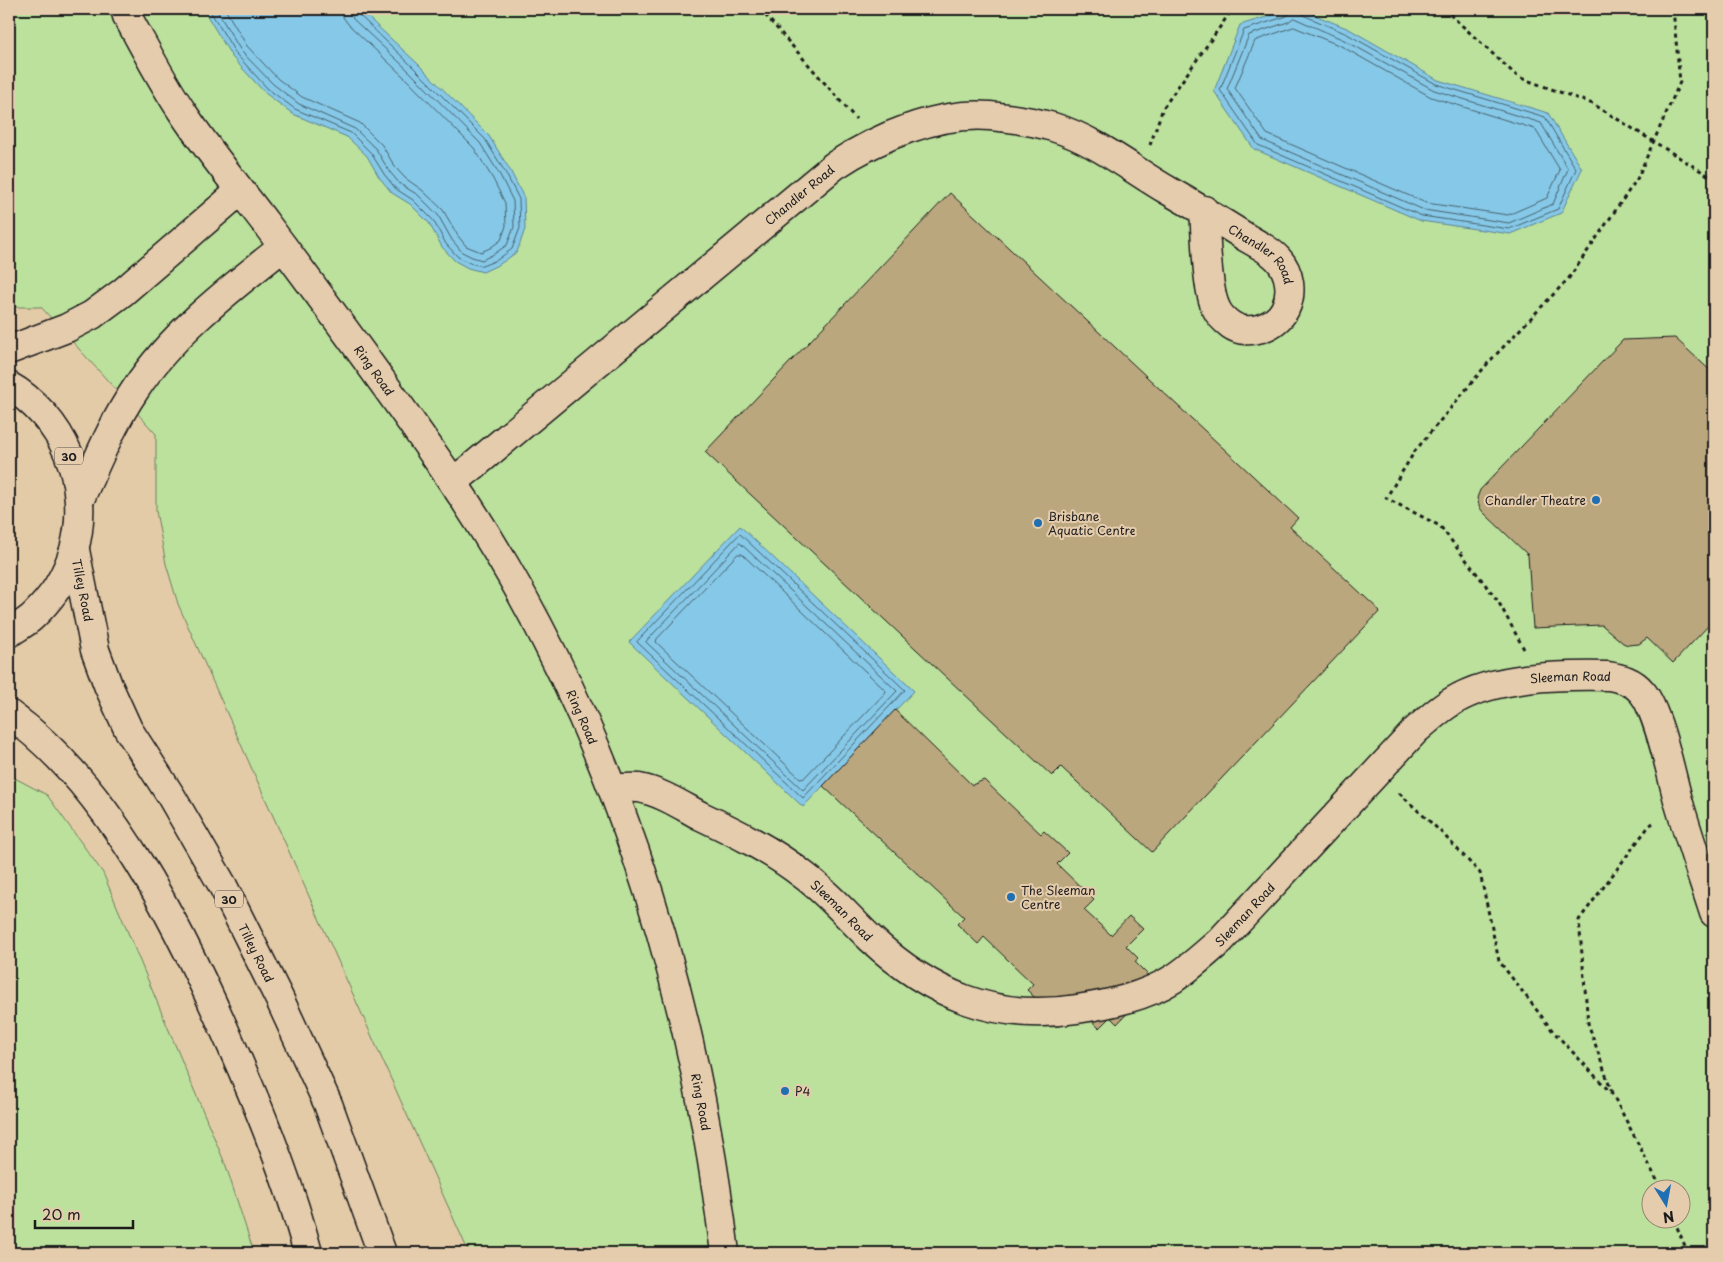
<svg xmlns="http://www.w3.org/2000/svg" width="1723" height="1262" font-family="'Playpen Sans',sans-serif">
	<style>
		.green { fill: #bbe19c; stroke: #6c7e5c; fill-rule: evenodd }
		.water { fill: #86c8e7; stroke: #5c8396 }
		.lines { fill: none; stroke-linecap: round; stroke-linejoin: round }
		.shore { stroke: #46616d; stroke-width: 1 }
		.building { fill: #bba77e; stroke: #1c1c1c }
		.minor-casing { stroke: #1c1c1c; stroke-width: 31 }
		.major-casing { stroke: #1c1c1c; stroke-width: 31 }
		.path { stroke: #1c1c1c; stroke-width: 3; stroke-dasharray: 4 4; stroke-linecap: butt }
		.minor { stroke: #e5ccad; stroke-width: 28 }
		.major { stroke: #e5ccad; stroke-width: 28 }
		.poi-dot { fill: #1f6fb2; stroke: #e5ccad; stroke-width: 2 }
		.labels { text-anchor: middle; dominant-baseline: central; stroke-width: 4; stroke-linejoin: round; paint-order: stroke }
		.shield { fill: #e5ccad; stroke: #585148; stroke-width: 1 }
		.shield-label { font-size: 11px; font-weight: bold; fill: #1c1c1c }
		.street-label { font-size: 12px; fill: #1c1c1c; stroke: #e5ccad }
		.poi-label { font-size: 12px; fill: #1c1c1c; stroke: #e5ccad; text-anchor: start }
	</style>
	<rect width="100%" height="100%" fill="#e4cba8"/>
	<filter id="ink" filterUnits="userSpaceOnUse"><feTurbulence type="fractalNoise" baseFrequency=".02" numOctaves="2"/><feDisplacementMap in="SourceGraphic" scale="10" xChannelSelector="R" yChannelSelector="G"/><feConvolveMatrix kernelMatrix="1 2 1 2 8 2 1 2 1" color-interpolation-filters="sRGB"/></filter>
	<g filter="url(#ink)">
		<g class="green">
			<path d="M 9,9 L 1714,9 L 1714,1253 L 469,1253 L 178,604 L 166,564 L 156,511 L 156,434 L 41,307 L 9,307 ZM 1650,1190 L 1680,1190 L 1680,1220 L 1650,1220 Z"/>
			<path d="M 9,775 L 47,795 L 103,873 L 226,1166 L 254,1253 L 9,1253 Z"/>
		</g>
		<g class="water">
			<path d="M 203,9 L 359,9 L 417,63 L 489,136 L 510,170 L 524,198 L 525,229 L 517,252 L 500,264 L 483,272 L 468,268 L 455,261 L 442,247 L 429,223 L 410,204 L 392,193 L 379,177 L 367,156 L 347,137 L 293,114 L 265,93 L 232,57 Z"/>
			<path d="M 1292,9 L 1300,9 L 1349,29 L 1438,80 L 1548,113 L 1582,169 L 1561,213 L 1510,234 L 1421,221 L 1254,149 L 1214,91 L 1240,25 Z"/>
			<path d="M 740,526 L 914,691 L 803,807 L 629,642 Z"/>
		</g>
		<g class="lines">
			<g class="shore">
				<path d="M 209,9 L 236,54 L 268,89 L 295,109 L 351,133 L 371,153 L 384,174 L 396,189 L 413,200 L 433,220 L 446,244 L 458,257 L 470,263 L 482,266 L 497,260 L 512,249 L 520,228 L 519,199 L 505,172 L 485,139 L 413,67 L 358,14 L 356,9"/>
				<path d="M 216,9 L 241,51 L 273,84 L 299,104 L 355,129 L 376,149 L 389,171 L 400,184 L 418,195 L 438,215 L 452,240 L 462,252 L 472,257 L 482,260 L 494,254 L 507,245 L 514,227 L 513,201 L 500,175 L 480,143 L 409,71 L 353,19 L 350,9"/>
				<path d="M 225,9 L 247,46 L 278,79 L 302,97 L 360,123 L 382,145 L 395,167 L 405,178 L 422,190 L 443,210 L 458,236 L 466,246 L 481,252 L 490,248 L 501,240 L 506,226 L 505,203 L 493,179 L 474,148 L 404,77 L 348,24 L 343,17 L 342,9"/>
				<path d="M 1290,9 L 1290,13 L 1287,16 L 1244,30 L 1220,90 L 1258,145 L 1422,216 L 1509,229 L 1558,209 L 1576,169 L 1545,117 L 1436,84 L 1347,34 L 1303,15 L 1300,9"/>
				<path d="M 1294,18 L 1344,40 L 1434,90 L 1541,123 L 1568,169 L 1553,204 L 1509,223 L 1424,210 L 1262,140 L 1227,89 L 1249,35 L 1288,22 Z"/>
				<path d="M 1294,27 L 1341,46 L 1431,97 L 1535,129 L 1560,170 L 1547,198 L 1508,215 L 1426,203 L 1267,134 L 1235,88 L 1255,41 Z"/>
				<path d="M 740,534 L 905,690 L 803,798 L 637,642 Z"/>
				<path d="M 740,543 L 897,691 L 803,790 L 646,642 Z"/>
				<path d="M 738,554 L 742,554 L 886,691 L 885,693 L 803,779 L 800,778 L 656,642 L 657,639 Z"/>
			</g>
		</g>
		<g class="building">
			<path d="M 950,193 L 1298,518 L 1290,527 L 1380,611 L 1152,852 L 1061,767 L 1052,776 L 705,452 Z"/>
			<path d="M 1675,338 L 1714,374 L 1714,629 L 1710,624 L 1673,663 L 1647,638 L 1639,644 L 1628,645 L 1623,643 L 1602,625 L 1533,628 L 1528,555 L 1483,512 L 1480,508 L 1477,498 L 1480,490 L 1623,340 Z"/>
			<path d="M 895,710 L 972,785 L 984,780 L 1041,834 L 1044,831 L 1068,853 L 1057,864 L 1094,900 L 1084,910 L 1111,935 L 1129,916 L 1143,929 L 1126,946 L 1138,958 L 1135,962 L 1148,975 L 1132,991 L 1141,999 L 1117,1024 L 1110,1017 L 1099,1028 L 1064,995 L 1049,1011 L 1027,990 L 1033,984 L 984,937 L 978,944 L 957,924 L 964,917 L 823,786 Z"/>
		</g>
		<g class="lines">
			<defs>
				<g id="minor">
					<path id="s1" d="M 125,9 L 127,16 C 145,48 162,82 183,113 C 209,152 239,188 267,225 C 330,309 393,394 452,481 C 608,711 692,978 725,1253"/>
					<path d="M 9,350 L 67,328 L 92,315 L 123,292 L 240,191"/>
					<path id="s2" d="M 453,482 L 472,467 L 834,166 C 878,137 936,112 990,116 C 1011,118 1033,121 1053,127 C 1096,140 1131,169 1169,191 C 1195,206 1221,221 1247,238 C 1257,244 1270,250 1278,259 C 1290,272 1293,293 1285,309 C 1276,327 1248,337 1231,325 C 1224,320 1219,315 1216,308 C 1206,288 1206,234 1204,210"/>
					<path d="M 80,499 C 97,462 112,424 135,390 C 172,333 230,289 283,247"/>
					<path id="s3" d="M 613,789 C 622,788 631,787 639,788 C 661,792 682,806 701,816 C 737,833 771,850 802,874 C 828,893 848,917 871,939 C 930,994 995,1022 1077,1009 C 1110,1004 1144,997 1173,979 C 1190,968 1205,954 1220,941 L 1416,730 C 1428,720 1439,709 1453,701 C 1494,676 1560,675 1608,676 C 1621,678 1633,681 1642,692 C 1658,710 1671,774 1678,800 C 1689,838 1702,876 1714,913"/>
				</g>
				<g id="major">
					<path d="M 9,386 C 22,393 34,404 44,415 C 85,462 91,532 58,586 C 53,595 39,611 31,618 C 24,624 16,628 9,633"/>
					<path id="s4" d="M 75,550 L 95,650 L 108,685 L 128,729 L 171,796 L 223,886 L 280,1000 L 328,1104 L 382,1253"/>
					<path d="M 9,714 C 110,786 180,928 229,1040 C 260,1109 289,1180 308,1253"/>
				</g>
			</defs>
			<use href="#minor" class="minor-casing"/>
			<use href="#major" class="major-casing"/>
			<g class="path">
				<path d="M 760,9 L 856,119"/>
				<path d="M 1444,9 L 1518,77 L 1593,104 L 1714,179"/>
				<path d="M 1150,145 L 1163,108 L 1229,14 L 1236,9"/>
				<path d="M 1524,649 L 1498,601 L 1440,526 L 1386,498 L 1415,451 L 1488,363 L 1569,278 L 1637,179 L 1680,82 L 1673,9"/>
				<path d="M 1399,793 L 1441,832 L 1480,873 L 1499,961 L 1552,1030 L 1613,1095 L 1662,1190"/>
				<path d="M 1612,1093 L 1588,1023 L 1579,920 L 1649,826 L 1653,823"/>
				<path d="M 1674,1220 L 1688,1253"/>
			</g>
			<use href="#minor" class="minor"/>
			<use href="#major" class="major"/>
		</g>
	</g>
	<g class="poi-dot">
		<circle cx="1596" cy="500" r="5"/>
		<circle cx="1038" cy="523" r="5"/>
		<circle cx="1011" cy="897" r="5"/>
		<circle cx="785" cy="1091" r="5"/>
	</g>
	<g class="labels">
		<g class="shield">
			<rect x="55" y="447.5" width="28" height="17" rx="4"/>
			<rect x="215" y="890.5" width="28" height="17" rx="4"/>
		</g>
		<g class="shield-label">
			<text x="69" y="456">30</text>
			<text x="229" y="899">30</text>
		</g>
		<g class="street-label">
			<text stroke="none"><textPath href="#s2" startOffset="450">Chandler Road</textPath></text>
			<text stroke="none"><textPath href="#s2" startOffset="972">Chandler Road</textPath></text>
			<text stroke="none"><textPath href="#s1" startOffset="440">Ring Road</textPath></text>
			<text stroke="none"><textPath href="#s4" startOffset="41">Tilley Road</textPath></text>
			<text stroke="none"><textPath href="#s3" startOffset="1150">Sleeman Road</textPath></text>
			<text stroke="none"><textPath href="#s1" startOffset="845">Ring Road</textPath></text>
			<text stroke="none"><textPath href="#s3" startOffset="265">Sleeman Road</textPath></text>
			<text stroke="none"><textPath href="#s3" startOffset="730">Sleeman Road</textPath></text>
			<text stroke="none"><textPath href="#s4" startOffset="446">Tilley Road</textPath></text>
			<text stroke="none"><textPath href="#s1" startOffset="1249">Ring Road</textPath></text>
		</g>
		<g class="poi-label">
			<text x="1586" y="500" text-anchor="end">Chandler Theatre</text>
			<text x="1048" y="516">Brisbane<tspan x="1048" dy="14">Aquatic Centre</tspan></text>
			<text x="1021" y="890">The Sleeman<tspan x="1021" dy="14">Centre</tspan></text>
			<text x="795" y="1091">P4</text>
		</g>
	</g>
	<rect width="1723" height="1262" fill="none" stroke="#e5ccad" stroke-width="30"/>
	<rect x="15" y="15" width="1693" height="1232" fill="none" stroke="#1c1c1c" stroke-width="2" filter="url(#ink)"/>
	<g transform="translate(1666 1204) rotate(169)"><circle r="24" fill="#e5ccad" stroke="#958673"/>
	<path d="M0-4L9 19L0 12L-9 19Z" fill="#1f6fb2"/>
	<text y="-8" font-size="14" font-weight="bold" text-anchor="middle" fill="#1c1c1c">N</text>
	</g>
	<path d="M35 1220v8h98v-8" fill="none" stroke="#1c1c1c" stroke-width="2.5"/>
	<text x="42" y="1220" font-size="15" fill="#1c1c1c" stroke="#e5ccad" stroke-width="4" paint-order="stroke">20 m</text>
</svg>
